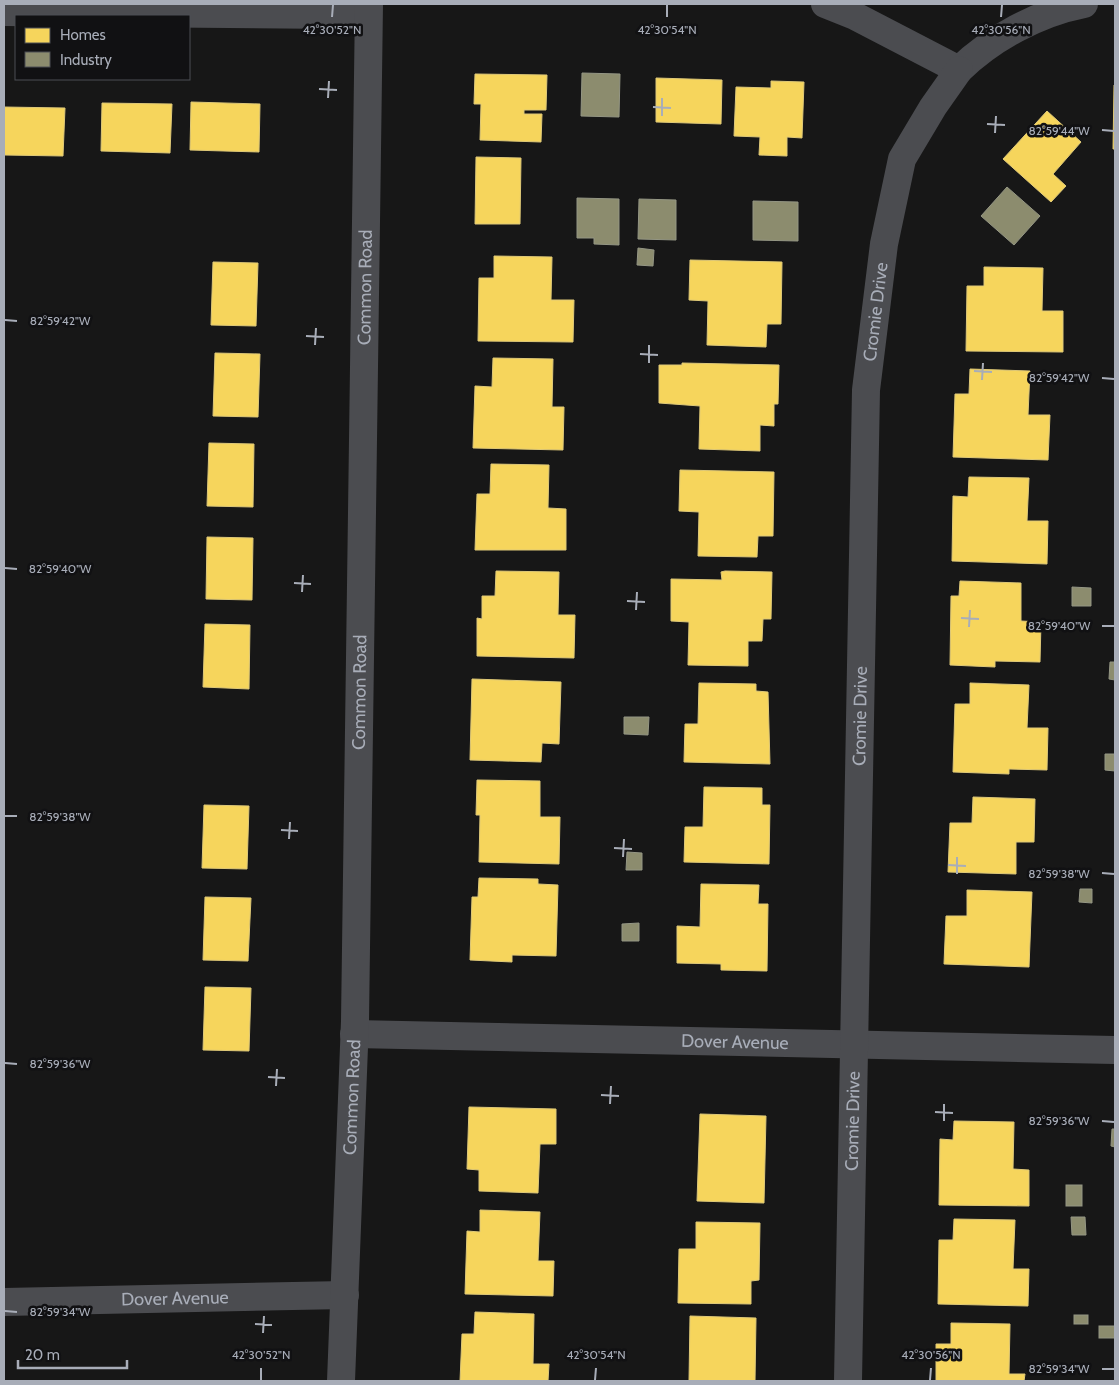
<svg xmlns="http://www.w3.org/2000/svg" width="1119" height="1385" font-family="Cabin,sans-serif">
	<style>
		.homes { fill: #f6d55c; stroke: #dfc978 }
		.industry { fill: #8c8c6e; stroke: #949684 }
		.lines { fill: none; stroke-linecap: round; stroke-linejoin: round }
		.minor { stroke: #4b4c50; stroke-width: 28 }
		.ticks { fill: none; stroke: #a8adb8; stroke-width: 2 }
		.labels { text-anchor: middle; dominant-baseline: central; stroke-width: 5; stroke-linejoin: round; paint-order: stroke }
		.street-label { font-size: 18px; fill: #a8adb8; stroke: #111113 }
		.ticks-label { font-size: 12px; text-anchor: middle; fill: #a8adb8; stroke: #111113; stroke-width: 5; stroke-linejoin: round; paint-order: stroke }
	</style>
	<rect width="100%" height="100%" fill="#171717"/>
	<g class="homes">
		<path d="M 475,74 L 547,75 L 546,110 L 524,110 L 524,114 L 542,114 L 541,142 L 480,140 L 481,104 L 474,104 Z"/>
		<path d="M 656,78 L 722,80 L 721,124 L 656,122 Z"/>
		<path d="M 771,81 L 804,82 L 802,138 L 787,137 L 787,156 L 759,155 L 760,137 L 734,136 L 736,87 L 771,88 Z"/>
		<path d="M 1114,85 L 1115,85 L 1115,149 L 1113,149 Z"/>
		<path d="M 191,102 L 260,104 L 259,152 L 190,150 Z"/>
		<path d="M 102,103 L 172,104 L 170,153 L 101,151 Z"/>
		<path d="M 4,107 L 65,108 L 63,156 L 4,155 Z"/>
		<path d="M 1047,111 L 1081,142 L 1053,174 L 1066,186 L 1051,202 L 1003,159 Z"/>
		<path d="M 476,157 L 521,158 L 520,224 L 475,224 Z"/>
		<path d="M 494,256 L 552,257 L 551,300 L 574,300 L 573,342 L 478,341 L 479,278 L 494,278 Z"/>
		<path d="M 690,260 L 782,262 L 781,324 L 767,324 L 766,347 L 707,345 L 708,301 L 689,300 Z"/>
		<path d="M 213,262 L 258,263 L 256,326 L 211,325 Z"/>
		<path d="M 984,267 L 1043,268 L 1042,311 L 1063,311 L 1063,352 L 966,351 L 967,286 L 984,286 Z"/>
		<path d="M 215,353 L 260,354 L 258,417 L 213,416 Z"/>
		<path d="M 493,358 L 553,359 L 552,407 L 564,407 L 563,450 L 473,448 L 475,386 L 492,387 Z"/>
		<path d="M 682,363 L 779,365 L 778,404 L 774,404 L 774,426 L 760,425 L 760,451 L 699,449 L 700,406 L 659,403 L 659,365 L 682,365 Z"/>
		<path d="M 970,369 L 1030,371 L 1028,415 L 1050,415 L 1048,460 L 953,457 L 955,394 L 969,394 Z"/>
		<path d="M 209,443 L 254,444 L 253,507 L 207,506 Z"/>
		<path d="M 491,464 L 549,465 L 548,508 L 566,509 L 566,550 L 475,550 L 477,494 L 490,494 Z"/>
		<path d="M 680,470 L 774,472 L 773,536 L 758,536 L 757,557 L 698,556 L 699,512 L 679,511 Z"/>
		<path d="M 969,477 L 1029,478 L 1027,521 L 1048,521 L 1047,564 L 952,561 L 953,496 L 968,497 Z"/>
		<path d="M 207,537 L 253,538 L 252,600 L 206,599 Z"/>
		<path d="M 496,571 L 559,572 L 558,615 L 575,615 L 574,658 L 477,656 L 477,618 L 482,619 L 482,596 L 495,596 Z"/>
		<path d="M 725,571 L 772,572 L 771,619 L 763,619 L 762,641 L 748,641 L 748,666 L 688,665 L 689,622 L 671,621 L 671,579 L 722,580 L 721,572 Z"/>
		<path d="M 960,581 L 1021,583 L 1021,621 L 1041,622 L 1040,662 L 995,661 L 995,667 L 950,665 L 951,596 L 959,596 Z"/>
		<path d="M 205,624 L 250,625 L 249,689 L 203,687 Z"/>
		<path d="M 472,679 L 561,682 L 559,744 L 542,743 L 541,762 L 470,760 Z"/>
		<path d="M 699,683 L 756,684 L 756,691 L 768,692 L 770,764 L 684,762 L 685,724 L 698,724 Z"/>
		<path d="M 970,683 L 1029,685 L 1027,728 L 1048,728 L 1047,770 L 1009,769 L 1009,774 L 953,772 L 955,704 L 970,704 Z"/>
		<path d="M 477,780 L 540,781 L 540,817 L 560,817 L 559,864 L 479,862 L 480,815 L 476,815 Z"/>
		<path d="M 704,787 L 762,788 L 762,805 L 770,805 L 769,864 L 684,862 L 685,827 L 703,827 Z"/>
		<path d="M 973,797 L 1035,799 L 1034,842 L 1016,842 L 1016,874 L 948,872 L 950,823 L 972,823 Z"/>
		<path d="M 204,805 L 249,806 L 247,869 L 202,868 Z"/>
		<path d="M 479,878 L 538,879 L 538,884 L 558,885 L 556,956 L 512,955 L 512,962 L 470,960 L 472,897 L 478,897 Z"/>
		<path d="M 701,884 L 759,885 L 758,904 L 768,904 L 767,971 L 721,970 L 721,964 L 677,963 L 677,926 L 700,927 Z"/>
		<path d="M 967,890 L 1032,892 L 1029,967 L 944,964 L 946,916 L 967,916 Z"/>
		<path d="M 205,897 L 251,898 L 248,961 L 203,960 Z"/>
		<path d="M 205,987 L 251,988 L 249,1051 L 203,1050 Z"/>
		<path d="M 469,1107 L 556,1109 L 556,1144 L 540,1144 L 538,1193 L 479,1191 L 479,1170 L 467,1169 Z"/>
		<path d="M 700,1114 L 766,1116 L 764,1203 L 697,1201 Z"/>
		<path d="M 954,1121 L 1014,1122 L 1013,1169 L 1029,1170 L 1029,1206 L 939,1205 L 940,1139 L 953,1140 Z"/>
		<path d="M 480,1210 L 540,1212 L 538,1261 L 554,1261 L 553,1296 L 465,1294 L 467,1231 L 480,1232 Z"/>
		<path d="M 954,1219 L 1015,1220 L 1013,1269 L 1029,1269 L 1028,1306 L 938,1304 L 939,1240 L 953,1240 Z"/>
		<path d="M 696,1222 L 760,1223 L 759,1280 L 751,1281 L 751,1304 L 678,1303 L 679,1249 L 696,1249 Z"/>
		<path d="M 475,1312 L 534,1314 L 533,1364 L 549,1364 L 548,1381 L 460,1381 L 462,1334 L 474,1334 Z"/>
		<path d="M 690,1316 L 756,1318 L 755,1381 L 689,1381 Z"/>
		<path d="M 951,1323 L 1010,1324 L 1009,1374 L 1025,1374 L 1024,1381 L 936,1381 L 936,1344 L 951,1344 Z"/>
	</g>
	<g class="industry">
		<path d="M 582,73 L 620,74 L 619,117 L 581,116 Z"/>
		<path d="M 1007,187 L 1040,216 L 1014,245 L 981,216 Z"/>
		<path d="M 577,198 L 619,199 L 619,245 L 594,244 L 594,238 L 577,238 Z"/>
		<path d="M 639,199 L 676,200 L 676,240 L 638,239 Z"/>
		<path d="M 753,201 L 798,202 L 798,241 L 753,240 Z"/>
		<path d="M 638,248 L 654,250 L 653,266 L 637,265 Z"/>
		<path d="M 1072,587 L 1091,588 L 1091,606 L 1072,606 Z"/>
		<path d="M 1110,662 L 1115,662 L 1115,680 L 1109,679 Z"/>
		<path d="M 624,717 L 649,717 L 648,735 L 624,734 Z"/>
		<path d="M 1105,754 L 1115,754 L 1115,771 L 1105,770 Z"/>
		<path d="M 627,852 L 642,853 L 642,870 L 626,870 Z"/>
		<path d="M 1080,889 L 1092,889 L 1092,903 L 1079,902 Z"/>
		<path d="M 639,923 L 639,941 L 622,941 L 622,924 Z"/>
		<path d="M 1112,1129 L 1115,1129 L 1115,1147 L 1111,1146 Z"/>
		<rect x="1066" y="1185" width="16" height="21"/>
		<path d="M 1071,1217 L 1085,1217 L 1086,1235 L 1072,1235 Z"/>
		<rect x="1074" y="1315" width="14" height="9"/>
		<rect x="1099" y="1326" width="16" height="12"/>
	</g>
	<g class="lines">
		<g class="minor">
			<path d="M 825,4 L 855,16 L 959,70 C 992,38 1038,13 1084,4"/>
			<path d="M 4,12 L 340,15 L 365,4"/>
			<path id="s1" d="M 354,1034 L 1115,1050"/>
			<path id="s2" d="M 4,1302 L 345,1295"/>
			<path id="s3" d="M 341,1381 L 355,1021 L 369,4"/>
			<path id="s4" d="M 848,1381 L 866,390 L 884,244 L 902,159 L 933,107 L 959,70"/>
		</g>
	</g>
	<path class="ticks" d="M 332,17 L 333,5M 667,17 L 667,5M 1001,17 L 1002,5M 319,89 L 337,90M 328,98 L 329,81M 653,107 L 671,108M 662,116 L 662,98M 987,124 L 1005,125M 1102,130 L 1114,131M 995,133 L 996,116M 5,320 L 17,321M 306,336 L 324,337M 315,345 L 316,328M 640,354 L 658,355M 649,363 L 649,345M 974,371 L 992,372M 1102,378 L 1114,379M 982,380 L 983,363M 5,568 L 17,569M 294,583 L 311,584M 302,592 L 303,575M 627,601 L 645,602M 636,610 L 637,592M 961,618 L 979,619M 1102,626 L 1114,626M 969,627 L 970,610M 5,816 L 17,816M 281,830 L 298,831M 289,839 L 290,822M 614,848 L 632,849M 623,857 L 624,839M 948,865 L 966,866M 1102,873 L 1114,874M 957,874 L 957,857M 5,1063 L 17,1064M 268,1077 L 285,1078M 276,1086 L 277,1069M 601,1095 L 619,1096M 610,1104 L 611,1086M 935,1112 L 953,1113M 944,1121 L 944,1104M 1102,1121 L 1114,1122M 5,1311 L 17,1312M 255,1324 L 272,1325M 263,1333 L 264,1316M 1102,1369 L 1114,1369M 261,1380 L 261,1368M 595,1380 L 596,1368M 930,1380 L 931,1368"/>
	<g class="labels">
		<g class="street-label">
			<text stroke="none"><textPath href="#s3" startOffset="1094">Common Road</textPath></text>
			<text stroke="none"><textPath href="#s4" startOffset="1070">Cromie Drive</textPath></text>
			<text stroke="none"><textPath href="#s3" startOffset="689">Common Road</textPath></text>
			<text stroke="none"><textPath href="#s4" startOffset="665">Cromie Drive</textPath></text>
			<text stroke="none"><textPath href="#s1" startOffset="381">Dover Avenue</textPath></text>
			<text stroke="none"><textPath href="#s3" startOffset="284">Common Road</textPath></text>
			<text stroke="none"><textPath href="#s4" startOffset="260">Cromie Drive</textPath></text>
			<text stroke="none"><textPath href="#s2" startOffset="171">Dover Avenue</textPath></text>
		</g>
	</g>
	<g class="ticks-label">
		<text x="332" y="34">42°30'52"N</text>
		<text x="667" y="34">42°30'54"N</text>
		<text x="1001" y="34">42°30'56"N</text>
		<text x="1059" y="135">82°59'44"W</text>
		<text x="60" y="325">82°59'42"W</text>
		<text x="1059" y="382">82°59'42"W</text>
		<text x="60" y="573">82°59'40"W</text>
		<text x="1059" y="630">82°59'40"W</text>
		<text x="60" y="821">82°59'38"W</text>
		<text x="1059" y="878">82°59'38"W</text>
		<text x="60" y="1068">82°59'36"W</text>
		<text x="1059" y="1125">82°59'36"W</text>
		<text x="60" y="1316">82°59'34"W</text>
		<text x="261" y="1359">42°30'52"N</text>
		<text x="596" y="1359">42°30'54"N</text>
		<text x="931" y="1359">42°30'56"N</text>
		<text x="1059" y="1373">82°59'34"W</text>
	</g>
	<rect width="1119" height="1385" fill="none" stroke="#a8adb8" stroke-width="10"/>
	<rect x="15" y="15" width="175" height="65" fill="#111113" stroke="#4d4f55"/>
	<rect x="25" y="28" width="25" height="15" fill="#f6d55c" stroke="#4d4f55"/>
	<text x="60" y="40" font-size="15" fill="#a8adb8">Homes</text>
	<rect x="25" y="52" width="25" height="15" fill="#8c8c6e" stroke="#4d4f55"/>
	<text x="60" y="65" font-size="15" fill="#a8adb8">Industry</text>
	<path d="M18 1360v8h109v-8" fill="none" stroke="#a8adb8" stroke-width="2.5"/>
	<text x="25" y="1360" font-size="15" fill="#a8adb8" stroke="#111113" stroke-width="4" paint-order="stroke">20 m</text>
</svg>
